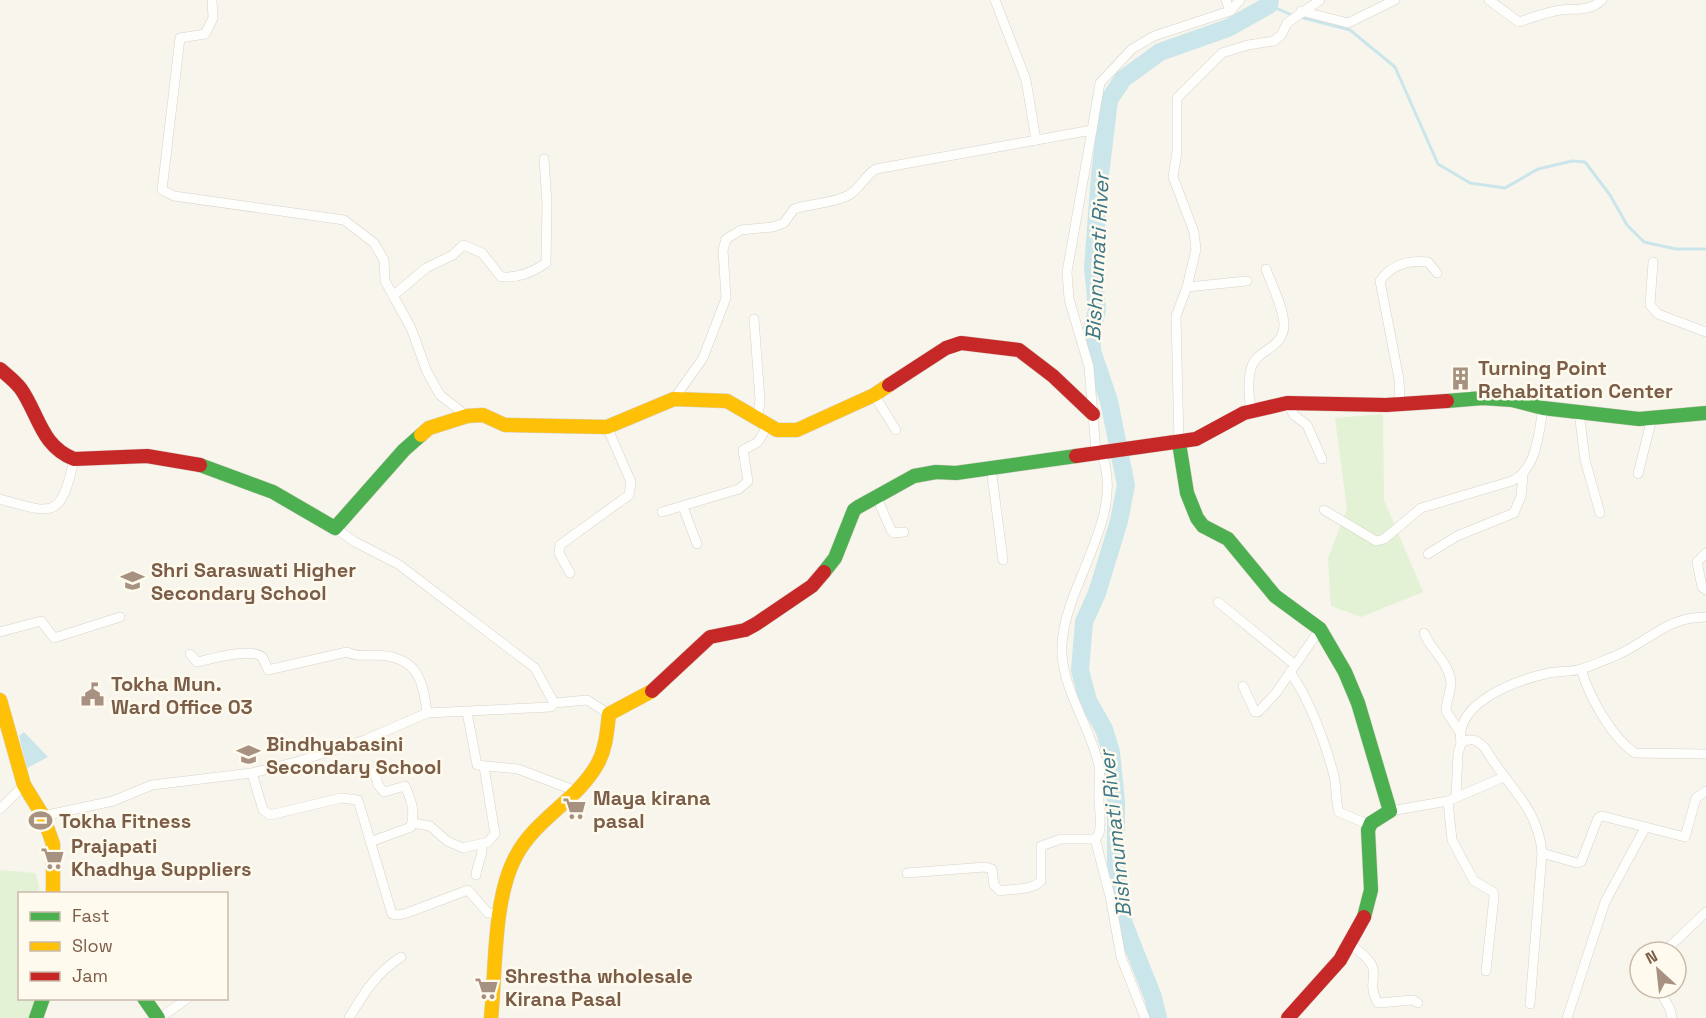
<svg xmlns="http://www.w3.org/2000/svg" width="1706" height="1018" font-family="'Space Grotesk',sans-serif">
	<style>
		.green { fill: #e3f1d5 }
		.water { fill: #cbe6eb }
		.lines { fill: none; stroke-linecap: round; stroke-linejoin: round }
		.stream { stroke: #cbe6eb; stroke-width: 3 }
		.river { stroke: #cbe6eb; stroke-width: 18 }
		.street-casing { stroke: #d8d2ca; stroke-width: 10 }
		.fast-casing { stroke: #d8d1c8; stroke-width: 15 }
		.slow-casing { stroke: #d8d1c8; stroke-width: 15 }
		.jam-casing { stroke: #d8d1c8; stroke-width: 15 }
		.street { stroke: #fefefc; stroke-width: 9 }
		.fast { stroke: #4caf50; stroke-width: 14 }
		.slow { stroke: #ffc107; stroke-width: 14 }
		.jam { stroke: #c62828; stroke-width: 14 }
		.labels { text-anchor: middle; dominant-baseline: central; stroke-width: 5; stroke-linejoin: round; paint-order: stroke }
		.poi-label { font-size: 20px; font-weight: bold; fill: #7b5d48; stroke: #fffaee; text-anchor: start }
		.water-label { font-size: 21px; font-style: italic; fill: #3c7788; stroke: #fffaee }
	</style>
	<rect width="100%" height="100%" fill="#f8f5ec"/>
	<g class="green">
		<path d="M 1383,414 L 1384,500 L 1423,592 L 1361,617 L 1331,606 L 1328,558 L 1347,509 L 1335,418 Z"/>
		<path d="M 0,870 L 36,873 L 40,893 L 20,894 L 20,998 L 37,999 L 30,1018 L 0,1018 Z"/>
	</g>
	<path class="water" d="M 24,732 L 48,757 L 27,768 L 19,736 Z"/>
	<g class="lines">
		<g class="stream">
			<path d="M 1269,5 L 1294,16"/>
			<path d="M 1300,17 L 1350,30 L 1395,67 L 1438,164 L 1470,183 L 1505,188 L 1538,169 L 1572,161 L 1585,162 L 1610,195 L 1627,225 L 1644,242 L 1676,249 L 1706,249"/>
		</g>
		<path class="river" d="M 1158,1018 L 1153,997 L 1124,924 L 1116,877 L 1116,801 L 1111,752 L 1104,729 L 1088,701 L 1080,670 L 1084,622 L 1097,593 L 1119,521 L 1126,485 L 1109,401 L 1092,351 L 1092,329 L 1097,310 L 1093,267 L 1100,175 L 1109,100 L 1123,79 L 1160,52 L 1228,28 L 1269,5 L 1270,0"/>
		<defs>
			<g id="street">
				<path d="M 212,0 L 213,18 L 205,34 L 180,38 L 162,190 L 174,196 L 344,220 L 374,243 L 384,260 L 385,281 L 411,328 L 427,372 L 440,395 L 467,416"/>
				<path d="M 995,0 L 1026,80 L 1036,140"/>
				<path d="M 1226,0 L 1230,11"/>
				<path d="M 1489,0 L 1519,22 C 1533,17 1547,12 1561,10 C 1577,8 1589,12 1602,0"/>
				<path d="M 1301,11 L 1348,23 L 1395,0"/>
				<path d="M 1092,130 L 1067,272 L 1069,299 L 1089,367 L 1096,452"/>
				<path d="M 1653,262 L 1650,305 L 1658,314 L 1706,332"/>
				<path d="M 1187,287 L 1247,281"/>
				<path d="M 393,296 L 426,268 L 453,255 L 463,245 L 482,253 L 501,277 C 518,278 531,273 546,263 L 547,204 L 544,159"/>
				<path d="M 754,319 L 760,400 L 758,419"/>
				<path d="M 874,395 L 896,430"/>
				<path d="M 674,399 L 703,358 L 726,298 L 723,250 L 726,239 L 741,230 L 773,227 L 784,223 L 794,209 C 812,203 832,204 849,195 C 860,189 865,175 876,169 L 1092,130 L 1100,83 L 1132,49 L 1154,36 L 1230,11 L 1240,0"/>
				<path d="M 1287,403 L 1294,415 L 1307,425 L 1322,459"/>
				<path d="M 1400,403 L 1399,379 L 1380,281 C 1391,265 1409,260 1428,262 L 1437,273"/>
				<path d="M 1251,410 C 1249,397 1246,370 1256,359 C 1266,348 1284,345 1284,324 C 1283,306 1272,286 1266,269"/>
				<path d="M 1579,412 L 1585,460 L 1600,513"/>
				<path d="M 1179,443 L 1176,316 L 1187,287 L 1196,249 L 1194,232 L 1173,177 L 1177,152 L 1177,98 L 1222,53 L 1248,45 L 1274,41 L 1282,34 L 1287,23 L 1320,0"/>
				<path d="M 991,468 L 1003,560"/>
				<path d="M 1638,474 L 1652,418"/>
				<path d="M 877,498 L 891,530 L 894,533 L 904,532"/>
				<path d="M 0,499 C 53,514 61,520 74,459"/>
				<path d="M 683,507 L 697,544"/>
				<path d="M 1324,510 L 1376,541 L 1384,539 L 1421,508 L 1512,481 C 1537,469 1539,432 1543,408"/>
				<path d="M 662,512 L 739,489 L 748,481 L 743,450 L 758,442 L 768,425"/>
				<path d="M 335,528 L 355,542 L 398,564 L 535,668 L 554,703"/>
				<path d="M 1706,553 L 1697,562 L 1702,587 L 1706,590"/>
				<path d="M 1428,554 L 1457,536 L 1514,513 L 1521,496 L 1523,475"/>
				<path d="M 570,573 L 559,553 L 560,545 L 629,495 L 631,482 L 607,427"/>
				<path d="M 1218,602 L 1295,665"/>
				<path d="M 0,632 L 41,621 L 54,638 L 120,617"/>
				<path d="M 1424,633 C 1431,651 1449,661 1451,683 C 1451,692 1446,701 1446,711 L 1459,731"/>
				<path d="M 190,654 L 197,662 C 211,659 251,647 262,657 C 265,661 266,666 268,670 L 347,652 C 357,657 365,655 375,655 C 415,656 423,676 427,713"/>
				<path d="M 1581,669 C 1589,696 1611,737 1635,753 L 1706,754"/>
				<path d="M 1290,672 C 1309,698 1326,744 1334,776 C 1337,788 1335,800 1339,812 L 1370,825"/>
				<path d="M 1243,686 L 1255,712 L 1258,712 L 1276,693 L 1320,629"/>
				<path d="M 467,712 L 477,765 L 518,769 L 576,791"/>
				<path d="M 1461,743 C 1454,702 1517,680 1549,673 C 1560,671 1571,672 1581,669 C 1593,666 1604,660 1615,656 C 1649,642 1665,617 1706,617"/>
				<path d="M 252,773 L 263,810 L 270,815 L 341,798 L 358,800 L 392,914 L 399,915 L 407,913 L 468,890 L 488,913 L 498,914"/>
				<path d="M 1456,795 L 1458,754 L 1461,743 C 1472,737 1477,740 1485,748 C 1507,787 1538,806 1542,853 L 1530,1004"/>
				<path d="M 1448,801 L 1452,840 L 1474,881 L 1493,892 L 1494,897 L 1486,971"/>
				<path d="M 0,809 L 24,785"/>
				<path d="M 1390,811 L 1448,801 L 1504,777"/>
				<path d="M 43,816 L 113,801 L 152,785 L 252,773 L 296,762 L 365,740 L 427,713 L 551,707 L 554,703 L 587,700 L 609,714"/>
				<path d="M 412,823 L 430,826 L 447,841 L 463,848 L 488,842 L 495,834 L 484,767"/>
				<path d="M 1095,839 L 1110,896 L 1121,957 L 1145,1018"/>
				<path d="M 370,842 L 411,827 C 415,810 412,802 405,786 L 384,792 L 378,785 L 375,772"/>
				<path d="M 1542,853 L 1577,863 L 1581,862 L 1598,818 L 1602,816 L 1685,837 L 1696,798 L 1706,791"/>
				<path d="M 907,873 L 985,867 L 992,869 L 994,885 L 1000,891 C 1012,889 1033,890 1041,881 L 1041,846 L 1061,839 L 1095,839 L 1099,834 C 1102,821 1099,810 1099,797 C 1098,787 1101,775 1099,766 C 1091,727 1059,685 1062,644 C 1066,581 1127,516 1101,452"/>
				<path d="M 476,875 C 477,864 484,854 482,844"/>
				<path d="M 1352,946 C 1391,973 1362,976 1378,1003 L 1413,1000 L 1418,1003"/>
				<path d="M 1664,952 L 1706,912"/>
				<path d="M 1658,988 L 1670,1009 L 1672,1018"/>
				<path d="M 160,1018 L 188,998"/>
				<path d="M 349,1018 C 364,993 376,973 401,957"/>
				<path d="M 1567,1018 L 1605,902 L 1645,828"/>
			</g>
			<g id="fast">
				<path d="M 1447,401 L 1483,398 L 1512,400 L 1543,408 L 1639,419 L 1706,413"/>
				<path d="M 1179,443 L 1187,493 L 1197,518 L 1203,526 L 1228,539 L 1275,596 L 1320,629 L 1345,672 L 1358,703 L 1390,811 L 1371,823 L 1368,830 L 1371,890 L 1364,917"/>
				<path d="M 200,465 L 273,492 L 335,528 L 404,450 L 421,435"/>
				<path d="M 824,572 L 835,558 L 854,510 L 858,507 L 914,476 L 936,472 L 956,473 L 1076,456"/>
				<path d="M 144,998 L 158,1018"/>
				<path d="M 36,1018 L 43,998"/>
			</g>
			<g id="slow">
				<path d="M 421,435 L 429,428 L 467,416 L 483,415 L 505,425 L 607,427 L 674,399 L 727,401 L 777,430 L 797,430 L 874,395 L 889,385"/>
				<path d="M 0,700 L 24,785 L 43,816 L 53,844 L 53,894"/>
				<path d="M 491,1018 C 496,969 493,898 516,856 C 536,818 578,800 598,763 C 606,748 607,731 609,714 L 652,691"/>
			</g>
			<g id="jam">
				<path d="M 0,369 C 7,375 15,381 21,389 C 39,415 41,446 74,459 L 147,456 L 200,465"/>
				<path d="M 889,385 L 946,348 L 961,343 L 1019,350 L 1053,376 L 1093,414"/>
				<path d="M 1076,456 L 1196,439 L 1244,413 L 1287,403 L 1386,405 L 1447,401"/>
				<path d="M 652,691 L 710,637 L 745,630 L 756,624 L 812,586 L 824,572"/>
				<path d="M 1288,1018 L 1340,960 L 1364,917"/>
			</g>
		</defs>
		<use href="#street" class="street-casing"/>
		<use href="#fast" class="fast-casing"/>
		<use href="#slow" class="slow-casing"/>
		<use href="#jam" class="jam-casing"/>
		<use href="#street" class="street"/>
		<use href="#fast" class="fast"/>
		<use href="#slow" class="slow"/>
		<use href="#jam" class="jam"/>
	</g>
	<defs>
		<symbol id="building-bare" viewBox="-9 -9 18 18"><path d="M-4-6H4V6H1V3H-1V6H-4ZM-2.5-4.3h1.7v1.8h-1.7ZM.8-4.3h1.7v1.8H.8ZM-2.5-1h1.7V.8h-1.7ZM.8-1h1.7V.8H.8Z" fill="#a79281" stroke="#fffaee" stroke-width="2.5" paint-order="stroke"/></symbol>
		<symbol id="school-bare" viewBox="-9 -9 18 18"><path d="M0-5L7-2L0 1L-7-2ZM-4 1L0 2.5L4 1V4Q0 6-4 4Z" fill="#a79281" stroke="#fffaee" stroke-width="2.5" paint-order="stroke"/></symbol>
		<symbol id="civic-bare" viewBox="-9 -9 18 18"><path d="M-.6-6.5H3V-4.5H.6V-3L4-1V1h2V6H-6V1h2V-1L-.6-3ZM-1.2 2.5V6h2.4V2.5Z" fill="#a79281" stroke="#fffaee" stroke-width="2.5" paint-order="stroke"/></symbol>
		<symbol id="supermarket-bare" viewBox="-9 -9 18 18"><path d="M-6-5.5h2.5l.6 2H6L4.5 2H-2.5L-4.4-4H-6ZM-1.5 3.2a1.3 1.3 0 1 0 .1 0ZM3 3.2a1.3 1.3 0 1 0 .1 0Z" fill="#a79281" stroke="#fffaee" stroke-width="2.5" paint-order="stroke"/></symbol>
		<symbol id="stadium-bare" viewBox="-9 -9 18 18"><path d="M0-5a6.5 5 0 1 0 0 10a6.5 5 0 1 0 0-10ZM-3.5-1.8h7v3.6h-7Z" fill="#a79281" stroke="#fffaee" stroke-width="2.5" paint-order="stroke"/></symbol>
	</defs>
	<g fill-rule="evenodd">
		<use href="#building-bare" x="1444" y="362" width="33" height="33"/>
		<use href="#school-bare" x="116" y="564" width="33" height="33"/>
		<use href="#civic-bare" x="76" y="678" width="33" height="33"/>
		<use href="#school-bare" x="232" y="738" width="33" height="33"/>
		<use href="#supermarket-bare" x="558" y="792" width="33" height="33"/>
		<use href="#stadium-bare" x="24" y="804" width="33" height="33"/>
		<use href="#supermarket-bare" x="36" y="842" width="33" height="33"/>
		<use href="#supermarket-bare" x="470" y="972" width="33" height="33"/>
	</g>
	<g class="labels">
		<g class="poi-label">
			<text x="1478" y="368">Turning Point<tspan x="1478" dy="23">Rehabitation Center</tspan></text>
			<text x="151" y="570">Shri Saraswati Higher<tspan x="151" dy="23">Secondary School</tspan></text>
			<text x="111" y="684">Tokha Mun.<tspan x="111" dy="23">Ward Office 03</tspan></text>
			<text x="266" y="744">Bindhyabasini<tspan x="266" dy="23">Secondary School</tspan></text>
			<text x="593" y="798">Maya kirana<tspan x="593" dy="23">pasal</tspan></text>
			<text x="59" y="821">Tokha Fitness</text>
			<text x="71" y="846">Prajapati<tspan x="71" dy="23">Khadhya Suppliers</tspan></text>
			<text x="505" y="976">Shrestha wholesale<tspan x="505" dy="23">Kirana Pasal</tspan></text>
		</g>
		<g class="water-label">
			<text transform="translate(1097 257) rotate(-87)">Bishnumati River</text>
			<text transform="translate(1115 834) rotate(-96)">Bishnumati River</text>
		</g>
	</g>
	<rect x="18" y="892" width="210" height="108" fill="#fffaee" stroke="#cabbac" stroke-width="1.5"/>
	<rect x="30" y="912" width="30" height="9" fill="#4caf50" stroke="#cabbac" stroke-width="1.5"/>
	<text x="72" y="922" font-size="18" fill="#7b5d48">Fast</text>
	<rect x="30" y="942" width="30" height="9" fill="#ffc107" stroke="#cabbac" stroke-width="1.5"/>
	<text x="72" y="952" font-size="18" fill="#7b5d48">Slow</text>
	<rect x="30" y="972" width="30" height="9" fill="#c62828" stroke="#cabbac" stroke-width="1.5"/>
	<text x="72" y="982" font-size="18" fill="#7b5d48">Jam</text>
	<g transform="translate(1658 970) rotate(333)"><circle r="28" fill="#fffaee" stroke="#cabbac" stroke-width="1.5"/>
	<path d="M0-4.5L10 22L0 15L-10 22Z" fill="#a79281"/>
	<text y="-9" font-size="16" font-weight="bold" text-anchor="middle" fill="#7b5d48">N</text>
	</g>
</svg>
